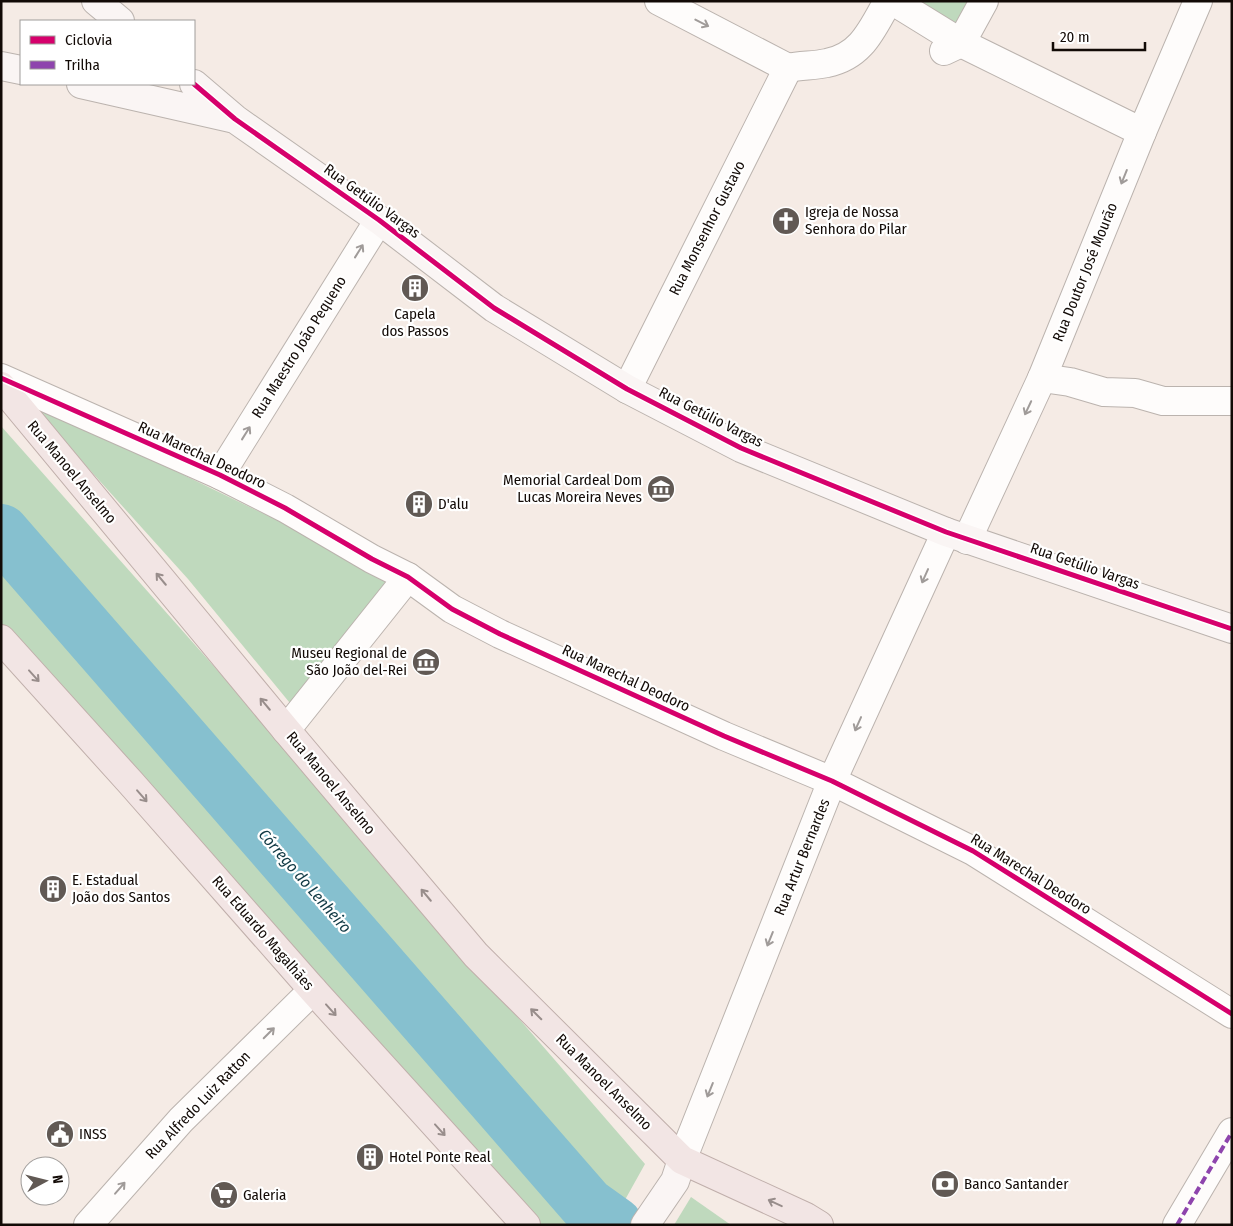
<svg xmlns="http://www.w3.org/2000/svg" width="1233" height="1226" font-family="'Fira Sans Condensed',sans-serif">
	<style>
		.green { fill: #bfd9bd }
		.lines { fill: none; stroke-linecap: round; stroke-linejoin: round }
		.river { stroke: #86c0cf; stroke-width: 56 }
		.street-casing { stroke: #bbb3ae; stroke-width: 30 }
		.secondary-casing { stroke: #bbb3ae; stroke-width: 30 }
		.highway-casing { stroke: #c0afab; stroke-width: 30 }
		.street { stroke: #fefcfb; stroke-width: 28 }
		.secondary { stroke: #faf5f4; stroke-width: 28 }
		.highway { stroke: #f2e5e4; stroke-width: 28 }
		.quiet { stroke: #8e44ad; stroke-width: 4; stroke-dasharray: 8 4; stroke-linecap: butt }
		.cycleway-casing { stroke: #fff; stroke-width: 8 }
		.cycleway { stroke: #d6006c; stroke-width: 5 }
		.oneway { stroke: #a09b99 }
		.oneway2 { stroke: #988d8b }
		.labels { text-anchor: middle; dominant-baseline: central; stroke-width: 4.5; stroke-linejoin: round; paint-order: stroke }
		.street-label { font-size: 15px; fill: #120a06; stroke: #fff }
		.poi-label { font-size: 15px; fill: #120a06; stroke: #fff; text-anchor: start }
		.water-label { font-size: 16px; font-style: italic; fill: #103944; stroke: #fff }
	</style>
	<rect width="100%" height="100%" fill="#f5ebe5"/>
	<g class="green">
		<path d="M 917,1 L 980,1 L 965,28 Z"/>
		<path d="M 25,398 L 398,579 L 294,708 L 188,579 Z"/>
		<path d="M 1,426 L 290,752 L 495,991 L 645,1164 L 611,1225 L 519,1225 L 1,632 Z"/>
		<path d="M 691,1197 L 731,1225 L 674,1225 Z"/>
	</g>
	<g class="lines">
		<path class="river" d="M 1,532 L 587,1205 L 615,1225"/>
		<defs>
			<g id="street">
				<path d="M 659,1 L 788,68"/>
				<path d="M 893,1 L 961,43 L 1142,132"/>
				<path d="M 944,51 L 961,43 L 984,1"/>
				<path d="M 788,68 C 801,65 814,66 827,63 C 862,56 872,29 888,1"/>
				<path d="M 1,378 L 220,475 L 285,508 L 372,559 L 408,577 L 452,609 L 500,634 L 724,736 L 832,781 L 973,851 L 1232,1014"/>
				<path d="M 1042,378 L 1070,382 L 1104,392 L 1135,393 L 1163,401 L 1232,401"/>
				<path d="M 627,389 L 788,68"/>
				<path d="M 220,475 L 379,220"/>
				<path d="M 967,540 L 1042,378 L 1142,132 L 1198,1"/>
				<path d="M 286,730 L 408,577"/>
				<path d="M 682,1160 L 832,781 L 946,532"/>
				<path d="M 88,1225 L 181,1120 L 313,990"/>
				<path d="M 1177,1225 L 1232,1132"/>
			</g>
			<g id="secondary">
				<path d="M 96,1 L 120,21"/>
				<path d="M 1,66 L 21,70"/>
				<path d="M 81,84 L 231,118"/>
				<path d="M 194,84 L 235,119 L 379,220 L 494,308 L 627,389 L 741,448 L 946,532 L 1232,629"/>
				<path d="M 645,1225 L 675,1181 L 682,1160"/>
			</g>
			<g id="highway">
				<path d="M 1,386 L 286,730 L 476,955 L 682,1160 L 806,1217 L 819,1225"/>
				<path d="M 1,639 L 131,783 L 313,990 L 526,1225"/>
			</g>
		</defs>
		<use href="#street" class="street-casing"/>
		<use href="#secondary" class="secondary-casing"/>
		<use href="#highway" class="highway-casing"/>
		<use href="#street" class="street"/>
		<use href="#secondary" class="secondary"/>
		<use href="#highway" class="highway"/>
		<path class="quiet" d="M 1177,1225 L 1232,1132"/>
		<defs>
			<g id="cycleway">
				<path d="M 194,84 L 235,119 L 379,220 L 494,308 L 627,389 L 741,448 L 946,532 L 1232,629"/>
				<path d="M 1,378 L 220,475 L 285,508 L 372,559 L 408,577 L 452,609 L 500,634 L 724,736 L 832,781 L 973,851 L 1232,1014"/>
			</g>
		</defs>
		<use href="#cycleway" class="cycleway-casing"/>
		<use href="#cycleway" class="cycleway"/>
	</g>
	<defs><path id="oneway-shaft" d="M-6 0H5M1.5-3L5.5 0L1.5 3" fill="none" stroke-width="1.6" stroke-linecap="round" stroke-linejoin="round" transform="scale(1.25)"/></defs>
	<g class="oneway">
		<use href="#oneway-shaft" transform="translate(702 23) rotate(27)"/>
		<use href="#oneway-shaft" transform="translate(1124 177) rotate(112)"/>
		<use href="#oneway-shaft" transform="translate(359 251) rotate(-58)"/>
		<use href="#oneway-shaft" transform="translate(1028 408) rotate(115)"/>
		<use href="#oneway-shaft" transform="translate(246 433) rotate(-58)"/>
		<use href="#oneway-shaft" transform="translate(925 576) rotate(114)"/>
		<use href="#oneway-shaft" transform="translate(858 724) rotate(114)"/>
		<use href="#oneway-shaft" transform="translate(770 939) rotate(112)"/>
		<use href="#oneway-shaft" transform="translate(269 1033) rotate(-45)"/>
		<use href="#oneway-shaft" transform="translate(710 1090) rotate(112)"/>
		<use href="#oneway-shaft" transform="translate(120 1188) rotate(-49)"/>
	</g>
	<g class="oneway2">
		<use href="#oneway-shaft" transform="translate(161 579) rotate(-130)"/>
		<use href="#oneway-shaft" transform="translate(34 676) rotate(48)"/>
		<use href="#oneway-shaft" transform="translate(265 704) rotate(-130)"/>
		<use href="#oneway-shaft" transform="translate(142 796) rotate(49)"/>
		<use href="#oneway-shaft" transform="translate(426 895) rotate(-130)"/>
		<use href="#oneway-shaft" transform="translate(331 1010) rotate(48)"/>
		<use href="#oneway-shaft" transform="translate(536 1014) rotate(-135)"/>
		<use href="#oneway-shaft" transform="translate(440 1130) rotate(48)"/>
		<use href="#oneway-shaft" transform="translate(775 1203) rotate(-155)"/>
	</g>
	<defs>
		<symbol id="church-disc" viewBox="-11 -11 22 22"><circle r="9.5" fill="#615954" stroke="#fff"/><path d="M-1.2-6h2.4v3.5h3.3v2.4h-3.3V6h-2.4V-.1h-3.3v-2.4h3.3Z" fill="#fff"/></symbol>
		<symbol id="building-disc" viewBox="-11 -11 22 22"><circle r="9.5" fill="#615954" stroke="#fff"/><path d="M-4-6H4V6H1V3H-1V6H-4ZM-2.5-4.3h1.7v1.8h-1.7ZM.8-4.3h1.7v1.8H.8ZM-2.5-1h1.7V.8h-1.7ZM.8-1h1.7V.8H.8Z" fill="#fff"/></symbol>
		<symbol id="museum-disc" viewBox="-11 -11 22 22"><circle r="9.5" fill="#615954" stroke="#fff"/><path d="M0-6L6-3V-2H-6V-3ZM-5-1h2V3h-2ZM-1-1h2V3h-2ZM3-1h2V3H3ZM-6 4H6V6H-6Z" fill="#fff"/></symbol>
		<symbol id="civic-disc" viewBox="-11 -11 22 22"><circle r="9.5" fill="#615954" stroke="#fff"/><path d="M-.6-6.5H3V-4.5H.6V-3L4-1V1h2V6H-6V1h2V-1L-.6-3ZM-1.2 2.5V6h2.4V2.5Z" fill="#fff"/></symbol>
		<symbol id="bank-disc" viewBox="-11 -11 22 22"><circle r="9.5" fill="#615954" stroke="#fff"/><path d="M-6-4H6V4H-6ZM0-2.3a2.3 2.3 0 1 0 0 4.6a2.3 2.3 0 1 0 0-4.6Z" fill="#fff"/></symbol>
		<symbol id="supermarket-disc" viewBox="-11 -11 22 22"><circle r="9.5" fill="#615954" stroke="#fff"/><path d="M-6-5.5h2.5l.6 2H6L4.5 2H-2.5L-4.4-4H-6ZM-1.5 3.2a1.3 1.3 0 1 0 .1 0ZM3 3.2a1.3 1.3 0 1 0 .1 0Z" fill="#fff"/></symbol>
	</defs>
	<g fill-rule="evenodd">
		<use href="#church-disc" x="770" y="205" width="32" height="32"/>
		<use href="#building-disc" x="399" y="272" width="32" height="32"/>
		<use href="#museum-disc" x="645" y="473" width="32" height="32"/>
		<use href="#building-disc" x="403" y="488" width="32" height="32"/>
		<use href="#museum-disc" x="410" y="646" width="32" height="32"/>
		<use href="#building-disc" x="37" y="873" width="32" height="32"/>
		<use href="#civic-disc" x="44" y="1118" width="32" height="32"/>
		<use href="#building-disc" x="354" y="1141" width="32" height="32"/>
		<use href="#bank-disc" x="929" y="1168" width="32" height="32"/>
		<use href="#supermarket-disc" x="208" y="1179" width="32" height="32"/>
	</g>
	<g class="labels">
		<g class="street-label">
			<text transform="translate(372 201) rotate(36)">Rua Getúlio Vargas</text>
			<text transform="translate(707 228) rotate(-63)">Rua Monsenhor Gustavo</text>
			<text transform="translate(1085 272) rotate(-68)">Rua Doutor José Mourão</text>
			<text transform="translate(299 347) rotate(-58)">Rua Maestro João Pequeno</text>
			<text transform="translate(711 417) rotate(27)">Rua Getúlio Vargas</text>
			<text transform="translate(202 455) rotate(25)">Rua Marechal Deodoro</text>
			<text transform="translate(72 472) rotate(50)">Rua Manoel Anselmo</text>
			<text transform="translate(1085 566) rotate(19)">Rua Getúlio Vargas</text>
			<text transform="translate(626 678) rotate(25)">Rua Marechal Deodoro</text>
			<text transform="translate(331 783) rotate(50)">Rua Manoel Anselmo</text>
			<text transform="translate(802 857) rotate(-68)">Rua Artur Bernardes</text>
			<text transform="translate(1031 874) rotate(32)">Rua Marechal Deodoro</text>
			<text transform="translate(263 933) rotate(49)">Rua Eduardo Magalhães</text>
			<text transform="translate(604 1082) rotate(45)">Rua Manoel Anselmo</text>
			<text transform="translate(198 1105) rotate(-46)">Rua Alfredo Luiz Ratton</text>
		</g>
		<g class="poi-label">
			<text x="805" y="212">Igreja de Nossa<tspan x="805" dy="17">Senhora do Pilar</tspan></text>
			<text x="415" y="314" text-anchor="middle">Capela<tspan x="415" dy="17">dos Passos</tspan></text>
			<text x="642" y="480" text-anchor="end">Memorial Cardeal Dom<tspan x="642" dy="17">Lucas Moreira Neves</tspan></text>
			<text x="438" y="504">D'alu</text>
			<text x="407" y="653" text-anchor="end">Museu Regional de<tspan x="407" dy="17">São João del-Rei</tspan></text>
			<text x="72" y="880">E. Estadual<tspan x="72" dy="17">João dos Santos</tspan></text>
			<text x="79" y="1134">INSS</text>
			<text x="389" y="1157">Hotel Ponte Real</text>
			<text x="964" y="1184">Banco Santander</text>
			<text x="243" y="1195">Galeria</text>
		</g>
		<g class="water-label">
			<text transform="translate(305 881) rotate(49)">Córrego do Lenheiro</text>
		</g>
	</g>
	<rect width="1233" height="1226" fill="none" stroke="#120a06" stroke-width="5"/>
	<rect x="20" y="20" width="175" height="65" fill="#ffffff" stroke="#a09d9b"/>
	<rect x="30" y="36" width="25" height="8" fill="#d6006c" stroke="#a09d9b"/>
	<text x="65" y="45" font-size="15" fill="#120a06">Ciclovia</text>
	<rect x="30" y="61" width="25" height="8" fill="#8e44ad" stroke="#a09d9b"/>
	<text x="65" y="70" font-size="15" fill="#120a06">Trilha</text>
	<g transform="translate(45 1181) rotate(83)"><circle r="24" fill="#ffffff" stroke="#a09d9b"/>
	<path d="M0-4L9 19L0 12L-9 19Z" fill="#615954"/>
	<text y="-8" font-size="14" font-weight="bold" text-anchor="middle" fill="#120a06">N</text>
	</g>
	<path d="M1053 42v8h92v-8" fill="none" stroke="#120a06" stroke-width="2.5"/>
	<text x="1060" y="42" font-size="15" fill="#120a06" stroke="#ffffff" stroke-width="4" paint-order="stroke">20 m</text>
</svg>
